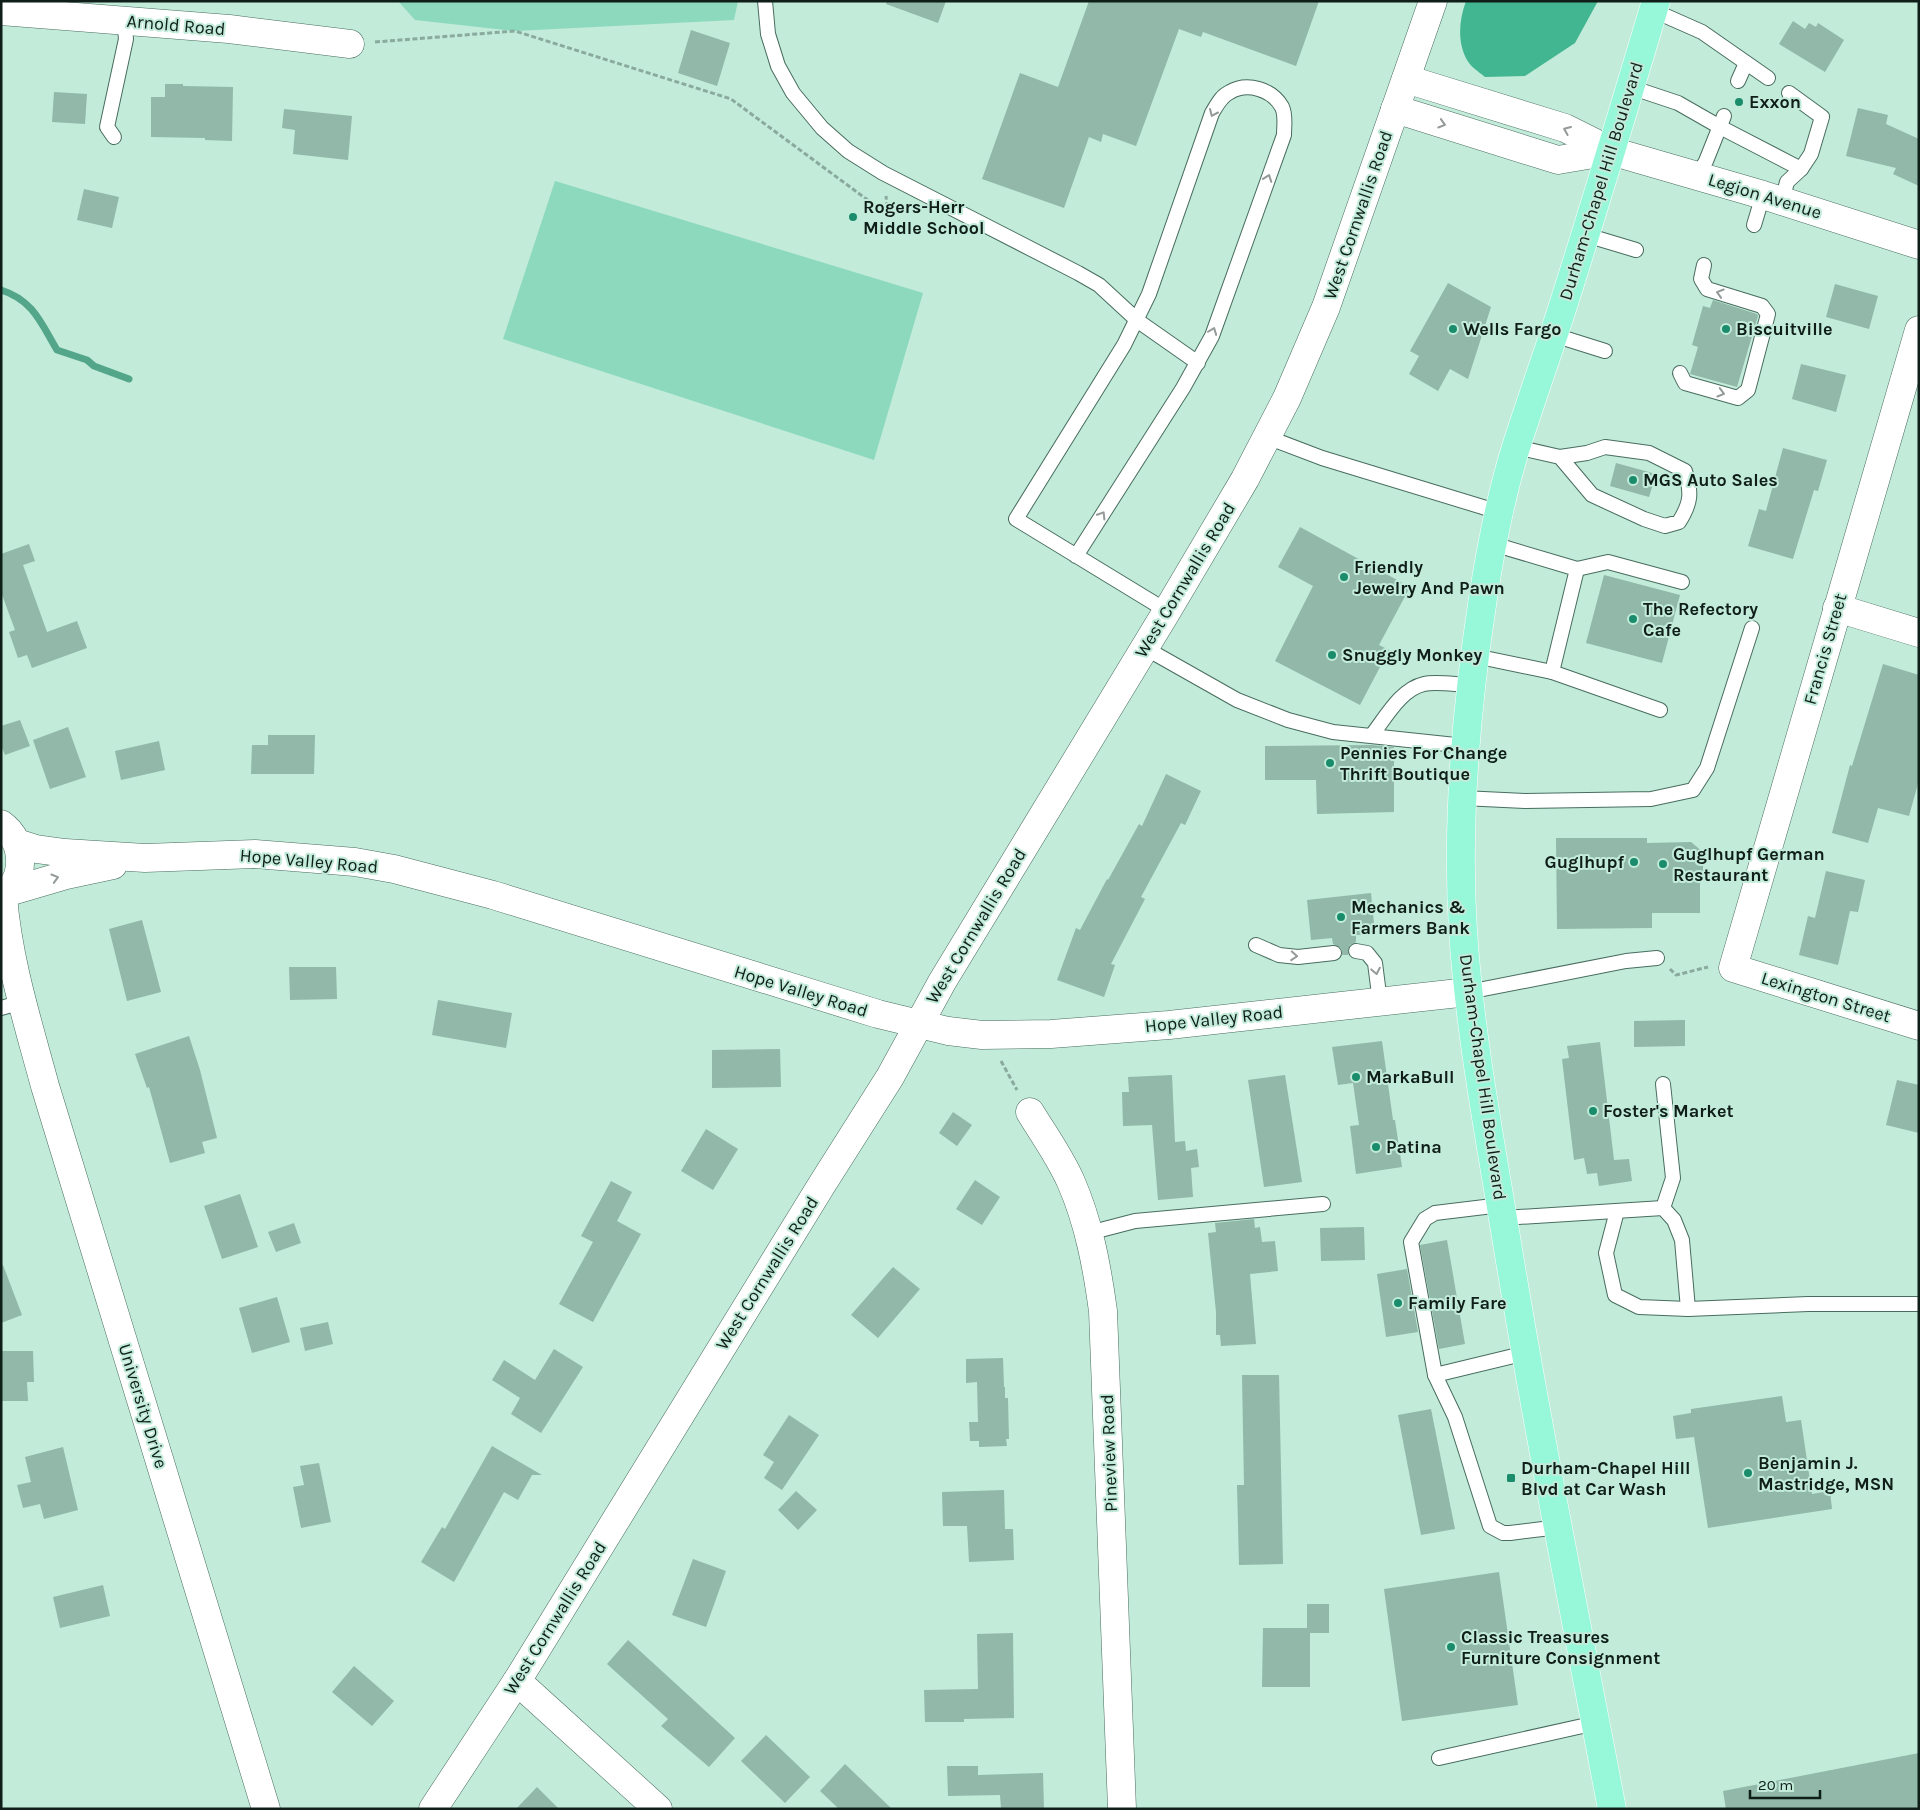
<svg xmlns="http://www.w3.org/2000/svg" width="1920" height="1810" font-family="Karla,sans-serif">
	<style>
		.green { fill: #8cd9bd }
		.forest { fill: #42b591 }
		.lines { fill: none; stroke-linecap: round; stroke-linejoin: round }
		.stream { stroke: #54a68a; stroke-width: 7 }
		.building { fill: #91b8a8 }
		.lane-casing { stroke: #486d5f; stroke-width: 16 }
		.street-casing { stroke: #486d5f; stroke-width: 29 }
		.secondary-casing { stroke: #486d5f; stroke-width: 29 }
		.primary-casing { stroke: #fff; stroke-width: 29 }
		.path { stroke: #89aa9d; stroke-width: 3; stroke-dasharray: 5 2.5; stroke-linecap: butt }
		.lane { stroke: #fff; stroke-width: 14 }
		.street { stroke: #fff; stroke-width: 28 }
		.secondary { stroke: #fff; stroke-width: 28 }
		.primary { stroke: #97f7d9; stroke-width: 28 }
		.oneway { stroke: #939a98 }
		.poi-dot { fill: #1a8c6c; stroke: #c2ebda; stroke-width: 2 }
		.labels { text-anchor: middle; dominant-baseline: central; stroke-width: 4; stroke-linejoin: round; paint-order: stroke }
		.street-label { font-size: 18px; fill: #0f1e19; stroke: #c2ebda }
		.poi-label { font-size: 18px; font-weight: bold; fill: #0f1e19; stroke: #c2ebda; text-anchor: start }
	</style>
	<rect width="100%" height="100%" fill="#c2ebda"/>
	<g class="green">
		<path d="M 398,1 L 738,1 L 734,20 L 515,31 L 415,20 Z"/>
		<path d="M 555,181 L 923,293 L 874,460 L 503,339 Z"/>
	</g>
	<path class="forest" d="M 1466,1 L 1598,1 L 1575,43 L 1525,76 L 1485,77 C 1479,72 1471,67 1467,60 C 1457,42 1459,20 1466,1 Z"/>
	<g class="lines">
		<path class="stream" d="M 1,290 C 33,300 41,323 57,350 L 87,360 L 94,366 L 129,379"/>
	</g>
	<g class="building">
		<path d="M 887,1 L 946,1 L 938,23 L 886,4 Z"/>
		<path d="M 1089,1 L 1319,1 L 1296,66 L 1203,32 L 1201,37 L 1179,29 L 1136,146 L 1103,134 L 1101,142 L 1089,137 L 1064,208 L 982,179 L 1020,73 L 1058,87 Z"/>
		<path d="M 1793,21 L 1805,29 L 1809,23 L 1816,27 L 1818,23 L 1844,40 L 1825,72 L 1779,44 Z"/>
		<path d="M 691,30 L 730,43 L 717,86 L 678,73 Z"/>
		<path d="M 165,84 L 183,84 L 183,86 L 233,87 L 232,141 L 205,140 L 205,138 L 151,137 L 151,97 L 165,97 Z"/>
		<path d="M 54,92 L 87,94 L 85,124 L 52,122 Z"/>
		<path d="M 1858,108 L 1888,115 L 1886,124 L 1919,139 L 1919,186 L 1893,174 L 1896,168 L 1846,156 Z"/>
		<path d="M 284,109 L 352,116 L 348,160 L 293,154 L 295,130 L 282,128 Z"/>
		<path d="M 84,189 L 119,197 L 112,228 L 77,220 Z"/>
		<path d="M 1448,283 L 1491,307 L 1468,379 L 1450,369 L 1438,391 L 1409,374 L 1419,356 L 1410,351 Z"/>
		<path d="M 1835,284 L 1878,296 L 1869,329 L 1826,317 Z"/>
		<path d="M 1713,300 L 1757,314 L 1758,316 L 1737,387 L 1690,374 L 1698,347 L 1692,345 L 1703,306 L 1710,308 Z"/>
		<path d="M 1801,364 L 1846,375 L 1836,412 L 1792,399 Z"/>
		<path d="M 1783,448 L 1827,460 L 1818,491 L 1814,490 L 1793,559 L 1748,546 L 1759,509 L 1766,511 Z"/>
		<path d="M 1616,463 L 1656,474 L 1649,497 L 1610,486 Z"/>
		<path d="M 1300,527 L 1410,587 L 1379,645 L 1389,650 L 1360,705 L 1275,661 L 1313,586 L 1278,567 Z"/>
		<path d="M 29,544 L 35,561 L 23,565 L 47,632 L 77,621 L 87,648 L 32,668 L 27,655 L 18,658 L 9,632 L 15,630 L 1,592 L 1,554 Z"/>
		<path d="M 1604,575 L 1680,595 L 1662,663 L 1586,643 Z"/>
		<path d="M 1883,664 L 1919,675 L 1919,780 L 1909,816 L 1878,808 L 1868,843 L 1832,833 L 1850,765 L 1852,766 Z"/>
		<path d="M 20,720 L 30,746 L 5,755 L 1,745 L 1,726 Z"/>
		<path d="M 68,727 L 86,777 L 50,789 L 33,740 Z"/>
		<path d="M 268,735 L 315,735 L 314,774 L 251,774 L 252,745 L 268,745 Z"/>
		<path d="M 159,741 L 165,770 L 121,780 L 115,751 Z"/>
		<path d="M 1372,745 L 1394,747 L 1394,812 L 1317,814 L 1316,780 L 1265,780 L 1265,746 Z"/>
		<path d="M 1166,774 L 1201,791 L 1185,825 L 1181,823 L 1141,897 L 1145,899 L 1111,964 L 1115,965 L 1104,997 L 1057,980 L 1076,928 L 1080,930 L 1107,879 L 1108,880 L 1139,824 L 1142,826 Z"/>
		<path d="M 1556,838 L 1647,838 L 1647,843 L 1691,842 L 1703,852 L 1703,876 L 1700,876 L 1700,913 L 1652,913 L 1652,928 L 1557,929 Z"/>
		<path d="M 1826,871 L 1865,880 L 1858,912 L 1850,911 L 1838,965 L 1799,955 L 1808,916 L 1815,918 Z"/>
		<path d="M 1371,893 L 1375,934 L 1356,935 L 1356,942 L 1350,945 L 1348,949 L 1348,955 L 1342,955 L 1341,948 L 1333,944 L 1332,938 L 1311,940 L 1307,900 Z"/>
		<path d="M 142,920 L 161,992 L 127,1001 L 109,929 Z"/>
		<path d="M 289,967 L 336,967 L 337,999 L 290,1000 Z"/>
		<path d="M 438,1000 L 512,1013 L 506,1048 L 432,1035 Z"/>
		<path d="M 1685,1020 L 1685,1046 L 1634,1047 L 1634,1021 Z"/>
		<path d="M 189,1036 L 200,1070 L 217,1138 L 202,1142 L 205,1153 L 170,1163 L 149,1087 L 147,1088 L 135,1054 Z"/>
		<path d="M 1382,1041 L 1393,1120 L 1395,1120 L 1402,1167 L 1356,1174 L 1350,1126 L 1359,1125 L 1353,1083 L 1338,1085 L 1332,1047 Z"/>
		<path d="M 1600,1042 L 1614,1160 L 1629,1159 L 1632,1181 L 1599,1186 L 1597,1173 L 1587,1174 L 1584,1158 L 1574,1160 L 1562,1059 L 1569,1058 L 1567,1046 Z"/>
		<path d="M 780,1049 L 781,1087 L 712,1088 L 712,1050 Z"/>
		<path d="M 1172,1075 L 1175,1142 L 1185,1141 L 1186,1151 L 1197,1149 L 1199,1167 L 1191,1168 L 1193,1197 L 1158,1200 L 1152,1125 L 1123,1126 L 1122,1092 L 1129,1092 L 1128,1077 Z"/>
		<path d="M 1285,1075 L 1302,1182 L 1264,1187 L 1248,1080 Z"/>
		<path d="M 1897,1080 L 1919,1085 L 1919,1133 L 1886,1125 Z"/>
		<path d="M 953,1112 L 972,1125 L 957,1146 L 939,1133 Z"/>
		<path d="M 706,1129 L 738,1149 L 713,1190 L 681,1171 Z"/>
		<path d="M 975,1180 L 1000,1197 L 982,1225 L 956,1209 Z"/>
		<path d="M 611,1181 L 632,1192 L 617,1221 L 641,1234 L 593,1322 L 559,1304 L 593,1242 L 581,1236 Z"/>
		<path d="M 240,1194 L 258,1247 L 222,1259 L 204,1206 Z"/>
		<path d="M 1254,1219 L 1255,1228 L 1260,1227 L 1262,1242 L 1275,1241 L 1278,1271 L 1250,1274 L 1256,1344 L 1221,1346 L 1220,1335 L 1216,1335 L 1216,1312 L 1208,1233 L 1216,1232 L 1215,1223 Z"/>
		<path d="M 294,1223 L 301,1243 L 276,1252 L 268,1232 Z"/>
		<path d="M 1364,1227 L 1365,1260 L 1321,1261 L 1320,1228 Z"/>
		<path d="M 1447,1240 L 1465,1344 L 1439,1349 L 1420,1245 Z"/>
		<path d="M 1,1265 L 3,1265 L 22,1315 L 1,1323 Z"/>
		<path d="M 893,1267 L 920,1289 L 878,1338 L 851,1315 Z"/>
		<path d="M 1407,1269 L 1418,1332 L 1386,1337 L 1377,1274 Z"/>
		<path d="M 277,1297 L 290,1342 L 252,1353 L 239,1308 Z"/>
		<path d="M 328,1322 L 333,1344 L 305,1351 L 300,1328 Z"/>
		<path d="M 554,1349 L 583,1367 L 541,1433 L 511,1414 L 520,1398 L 492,1380 L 504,1360 L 535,1380 Z"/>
		<path d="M 1,1351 L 33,1351 L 34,1382 L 27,1382 L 28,1401 L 2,1401 Z"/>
		<path d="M 1003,1358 L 1004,1387 L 1005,1387 L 1005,1398 L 1008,1398 L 1009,1439 L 1006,1439 L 1007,1446 L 979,1447 L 979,1441 L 970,1441 L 969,1422 L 978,1422 L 977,1382 L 966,1383 L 966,1359 Z"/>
		<path d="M 1242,1375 L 1279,1375 L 1283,1564 L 1239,1565 L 1237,1485 L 1244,1485 Z"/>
		<path d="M 1782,1396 L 1786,1422 L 1801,1420 L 1812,1494 L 1830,1491 L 1832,1509 L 1708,1528 L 1694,1437 L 1676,1439 L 1673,1416 L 1691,1413 L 1691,1409 Z"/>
		<path d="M 1431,1409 L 1455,1529 L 1421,1535 L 1398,1415 Z"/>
		<path d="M 789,1415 L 819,1435 L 782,1490 L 764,1478 L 774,1462 L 763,1455 Z"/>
		<path d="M 492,1446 L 542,1475 L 532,1475 L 518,1500 L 504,1492 L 454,1582 L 421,1562 L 442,1527 L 445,1529 Z"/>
		<path d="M 63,1447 L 78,1510 L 44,1519 L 40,1504 L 23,1508 L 17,1485 L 31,1482 L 25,1457 Z"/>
		<path d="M 319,1463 L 331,1522 L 301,1528 L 293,1487 L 304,1485 L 300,1466 Z"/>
		<path d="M 1004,1490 L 1005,1529 L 1013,1529 L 1014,1560 L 969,1562 L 967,1526 L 943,1526 L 942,1492 Z"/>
		<path d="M 796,1491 L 817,1510 L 798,1530 L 778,1510 Z"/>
		<path d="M 693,1559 L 726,1571 L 706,1627 L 672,1615 Z"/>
		<path d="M 1499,1572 L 1518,1705 L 1402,1721 L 1384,1589 Z"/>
		<path d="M 103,1585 L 110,1616 L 60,1628 L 53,1597 Z"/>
		<path d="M 1307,1604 L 1329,1604 L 1329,1633 L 1310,1633 L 1310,1687 L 1262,1687 L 1263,1628 L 1307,1628 Z"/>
		<path d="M 1013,1633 L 1014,1718 L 964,1719 L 964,1722 L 925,1722 L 924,1690 L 978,1689 L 977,1634 Z"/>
		<path d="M 628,1640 L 735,1738 L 709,1767 L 661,1726 L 668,1719 L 607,1664 Z"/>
		<path d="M 354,1666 L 394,1701 L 372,1726 L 332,1692 Z"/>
		<path d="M 766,1735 L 810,1777 L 785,1803 L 741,1761 Z"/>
		<path d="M 1919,1753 L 1919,1809 L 1726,1809 L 1723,1791 Z"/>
		<path d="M 845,1764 L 892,1809 L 839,1809 L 820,1791 Z"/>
		<path d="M 947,1766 L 978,1766 L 978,1775 L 1043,1773 L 1044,1809 L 1001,1809 L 1000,1795 L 948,1796 Z"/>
		<path d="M 537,1787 L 559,1809 L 516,1809 Z"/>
	</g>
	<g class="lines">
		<defs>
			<g id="lane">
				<path d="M 765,1 L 768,34 L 778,66 L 793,93 L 822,128 L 848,151 L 883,173 L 1078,273 L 1099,285 L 1138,321 L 1198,363"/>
				<path d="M 1650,9 L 1702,32 L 1768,78"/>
				<path d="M 1738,81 L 1746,63"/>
				<path d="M 1630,87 L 1678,103 L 1720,127 L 1801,169"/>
				<path d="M 114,137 L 107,127 L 126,39 L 124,20"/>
				<path d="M 1697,176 L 1706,161 L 1724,116"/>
				<path d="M 1782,201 L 1787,182 L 1801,169 L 1811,154 L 1822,117 L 1789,93"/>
				<path d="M 1754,225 L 1763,195"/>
				<path d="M 1586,235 L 1636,250"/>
				<path d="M 1554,335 L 1605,351"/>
				<path d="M 1680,373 L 1685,383 L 1738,398 L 1748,390 L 1768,314 L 1762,306 L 1707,289 L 1701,279 L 1704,265"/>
				<path d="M 1267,437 L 1322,458 L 1499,512"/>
				<path d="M 1516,447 L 1560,457 L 1587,453 L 1605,447 L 1649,453 L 1685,471 C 1692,493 1691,503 1679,522 L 1665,526 L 1644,519 L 1592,495 L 1560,457"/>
				<path d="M 1493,544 L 1577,569 L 1552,672 L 1660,710"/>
				<path d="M 1076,556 L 1183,388 L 1212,336 L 1284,135 C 1284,126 1286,115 1282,107 C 1272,89 1247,82 1230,92 C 1221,96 1217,105 1212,113 L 1149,294 L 1124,345 L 1016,519 L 1167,611"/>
				<path d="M 1577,569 L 1608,562 L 1682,582"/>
				<path d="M 1145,648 L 1237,700 L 1288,720 L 1333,732 L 1465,746"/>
				<path d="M 1475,656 L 1552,672"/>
				<path d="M 1372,735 C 1386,717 1401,689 1424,684 C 1436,681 1458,685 1471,685"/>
				<path d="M 1462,798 L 1525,801 L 1651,799 L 1693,790 L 1707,768 L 1752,628"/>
				<path d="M 1256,945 L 1279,955 L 1298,957 L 1334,953"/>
				<path d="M 1356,951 L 1367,953 L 1375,963 L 1380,1002"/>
				<path d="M 1468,992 L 1626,961 L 1657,958"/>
				<path d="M 1,1008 L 22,1002"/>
				<path d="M 1501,1205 L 1435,1213 L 1425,1219 L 1411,1242 L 1435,1375 L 1455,1417 L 1490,1526 L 1503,1533 L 1510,1533 L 1559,1527"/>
				<path d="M 1663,1208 L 1673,1178 L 1663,1084"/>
				<path d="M 1617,1211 L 1606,1253 L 1615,1295 L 1639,1307 L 1688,1309 L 1808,1304 L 1919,1304"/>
				<path d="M 1503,1218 L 1663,1208 L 1674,1220 L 1682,1240 L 1688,1309"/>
				<path d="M 1089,1233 L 1135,1221 L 1323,1204"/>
				<path d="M 1435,1375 L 1526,1353"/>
				<path d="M 1439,1758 L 1596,1723"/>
			</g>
			<g id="street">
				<path d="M 1,11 L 229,29 L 350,44"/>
				<path d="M 1611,151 L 1763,195 L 1919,245"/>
				<path d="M 1919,330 L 1733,968 L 1919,1026"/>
				<path d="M 1837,608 L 1919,633"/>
				<path d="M 1030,1112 C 1044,1135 1060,1157 1071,1182 C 1089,1223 1097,1267 1103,1311 L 1122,1809"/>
				<path d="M 517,1681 L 658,1809"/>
			</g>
			<g id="secondary">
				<path d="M 1406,79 L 1565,128 L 1611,151"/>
				<path d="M 1395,109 L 1558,160 L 1611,151"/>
				<path d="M 1,824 C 26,842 27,880 1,897"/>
				<path d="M 17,843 L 36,849 L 65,853 L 145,858 L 255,854 L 355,862 L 394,869 L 493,895 L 878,1014 L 948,1031 L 982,1035 L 1051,1034 L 1169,1025 L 1468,992"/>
				<path d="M 8,892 L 66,875 L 113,865"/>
				<path d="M 3,896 C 8,961 28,1023 45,1086 L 266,1809"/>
				<path d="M 433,1809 L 517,1681 L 821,1186 L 890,1077 L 942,982 L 1167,611 L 1245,479 L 1287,398 L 1326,307 L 1433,1"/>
			</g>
			<path id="primary" d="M 1612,1809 C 1576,1620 1538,1432 1507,1243 C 1490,1139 1470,1036 1463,931 C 1456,820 1466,708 1483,598 C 1491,546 1501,494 1517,444 C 1531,400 1547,356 1561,312 C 1594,209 1625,105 1656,1"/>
		</defs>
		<use href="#lane" class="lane-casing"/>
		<use href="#street" class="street-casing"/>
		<use href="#secondary" class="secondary-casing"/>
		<use href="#primary" class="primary-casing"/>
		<g class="path">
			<path d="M 375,42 L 515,31 L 731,99 L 888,215 L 886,196"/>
			<path d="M 1670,969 L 1676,975 L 1708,967"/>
			<path d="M 1001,1061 L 1017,1090"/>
		</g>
		<use href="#lane" class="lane"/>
		<use href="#street" class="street"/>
		<use href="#secondary" class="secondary"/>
		<use href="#primary" class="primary"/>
	</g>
	<defs><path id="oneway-chevron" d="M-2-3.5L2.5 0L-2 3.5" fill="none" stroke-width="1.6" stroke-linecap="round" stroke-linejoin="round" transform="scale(1.25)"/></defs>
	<g class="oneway">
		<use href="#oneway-chevron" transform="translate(1213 113) rotate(114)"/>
		<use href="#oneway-chevron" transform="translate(1442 124) rotate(17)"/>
		<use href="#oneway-chevron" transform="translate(1567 130) rotate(-157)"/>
		<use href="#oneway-chevron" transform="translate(1268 178) rotate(-70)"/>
		<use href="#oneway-chevron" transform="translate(1720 293) rotate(-163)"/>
		<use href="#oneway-chevron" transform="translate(1213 331) rotate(-69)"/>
		<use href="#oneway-chevron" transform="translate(1721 393) rotate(16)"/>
		<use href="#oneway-chevron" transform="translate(1102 515) rotate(-58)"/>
		<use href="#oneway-chevron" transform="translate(55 878) rotate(-16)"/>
		<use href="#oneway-chevron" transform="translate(1294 956) rotate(4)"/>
		<use href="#oneway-chevron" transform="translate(1376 971) rotate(79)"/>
	</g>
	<g class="poi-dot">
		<circle cx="1739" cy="102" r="5"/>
		<circle cx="853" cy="217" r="5"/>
		<circle cx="1453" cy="329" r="5"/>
		<circle cx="1726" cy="329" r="5"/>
		<circle cx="1633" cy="480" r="5"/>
		<circle cx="1344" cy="577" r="5"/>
		<circle cx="1633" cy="619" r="5"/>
		<circle cx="1332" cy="655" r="5"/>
		<circle cx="1330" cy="763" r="5"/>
		<circle cx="1634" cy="862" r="5"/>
		<circle cx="1663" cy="864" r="5"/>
		<circle cx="1341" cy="917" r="5"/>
		<circle cx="1356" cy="1077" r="5"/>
		<circle cx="1593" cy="1111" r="5"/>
		<circle cx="1376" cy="1147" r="5"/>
		<circle cx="1398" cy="1303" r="5"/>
		<circle cx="1748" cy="1473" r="5"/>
		<rect x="1506" y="1473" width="10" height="10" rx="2.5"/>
		<circle cx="1451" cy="1647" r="5"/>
	</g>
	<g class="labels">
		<g class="street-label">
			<text transform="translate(176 25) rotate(5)">Arnold Road</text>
			<text transform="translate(1601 181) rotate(-73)">Durham-Chapel Hill Boulevard</text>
			<text transform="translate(1765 196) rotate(17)">Legion Avenue</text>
			<text transform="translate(1358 215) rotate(-71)">West Cornwallis Road</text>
			<text transform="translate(1185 580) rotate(-59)">West Cornwallis Road</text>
			<text transform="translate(1825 649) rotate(-74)">Francis Street</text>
			<text transform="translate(309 861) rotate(5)">Hope Valley Road</text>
			<text transform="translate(976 926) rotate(-59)">West Cornwallis Road</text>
			<text transform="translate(801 991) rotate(17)">Hope Valley Road</text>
			<text transform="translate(1826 997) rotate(17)">Lexington Street</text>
			<text transform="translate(1214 1019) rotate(-6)">Hope Valley Road</text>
			<text transform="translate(1483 1077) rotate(82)">Durham-Chapel Hill Boulevard</text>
			<text transform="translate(767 1273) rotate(-58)">West Cornwallis Road</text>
			<text transform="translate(143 1406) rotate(73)">University Drive</text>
			<text transform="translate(1109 1453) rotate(-92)">Pineview Road</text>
			<text transform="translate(555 1618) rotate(-58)">West Cornwallis Road</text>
		</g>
		<g class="poi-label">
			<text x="1749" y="102">Exxon</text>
			<text x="863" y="207">Rogers-Herr<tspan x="863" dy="21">Middle School</tspan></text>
			<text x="1463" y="329">Wells Fargo</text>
			<text x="1736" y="329">Biscuitville</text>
			<text x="1643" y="480">MGS Auto Sales</text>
			<text x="1354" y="567">Friendly<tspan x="1354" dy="21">Jewelry And Pawn</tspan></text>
			<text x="1643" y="609">The Refectory<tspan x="1643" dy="21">Cafe</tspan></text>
			<text x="1342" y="655">Snuggly Monkey</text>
			<text x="1340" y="753">Pennies For Change<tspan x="1340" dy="21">Thrift Boutique</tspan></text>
			<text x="1673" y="854">Guglhupf German<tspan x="1673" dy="21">Restaurant</tspan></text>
			<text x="1624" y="862" text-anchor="end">Guglhupf</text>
			<text x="1351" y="907">Mechanics &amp;<tspan x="1351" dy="21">Farmers Bank</tspan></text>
			<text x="1366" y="1077">MarkaBull</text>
			<text x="1603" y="1111">Foster's Market</text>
			<text x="1386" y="1147">Patina</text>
			<text x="1408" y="1303">Family Fare</text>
			<text x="1758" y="1463">Benjamin J.<tspan x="1758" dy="21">Mastridge, MSN</tspan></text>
			<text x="1521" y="1468">Durham-Chapel Hill<tspan x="1521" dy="21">Blvd at Car Wash</tspan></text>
			<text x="1461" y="1637">Classic Treasures<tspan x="1461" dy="21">Furniture Consignment</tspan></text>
		</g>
	</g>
	<rect width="1920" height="1810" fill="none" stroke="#0f1e19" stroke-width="5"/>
	<path d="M1750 1790v8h70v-8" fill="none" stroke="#0f1e19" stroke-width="2.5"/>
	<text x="1758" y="1790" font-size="15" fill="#0f1e19" stroke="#c2ebda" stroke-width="4" paint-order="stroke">20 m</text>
</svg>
